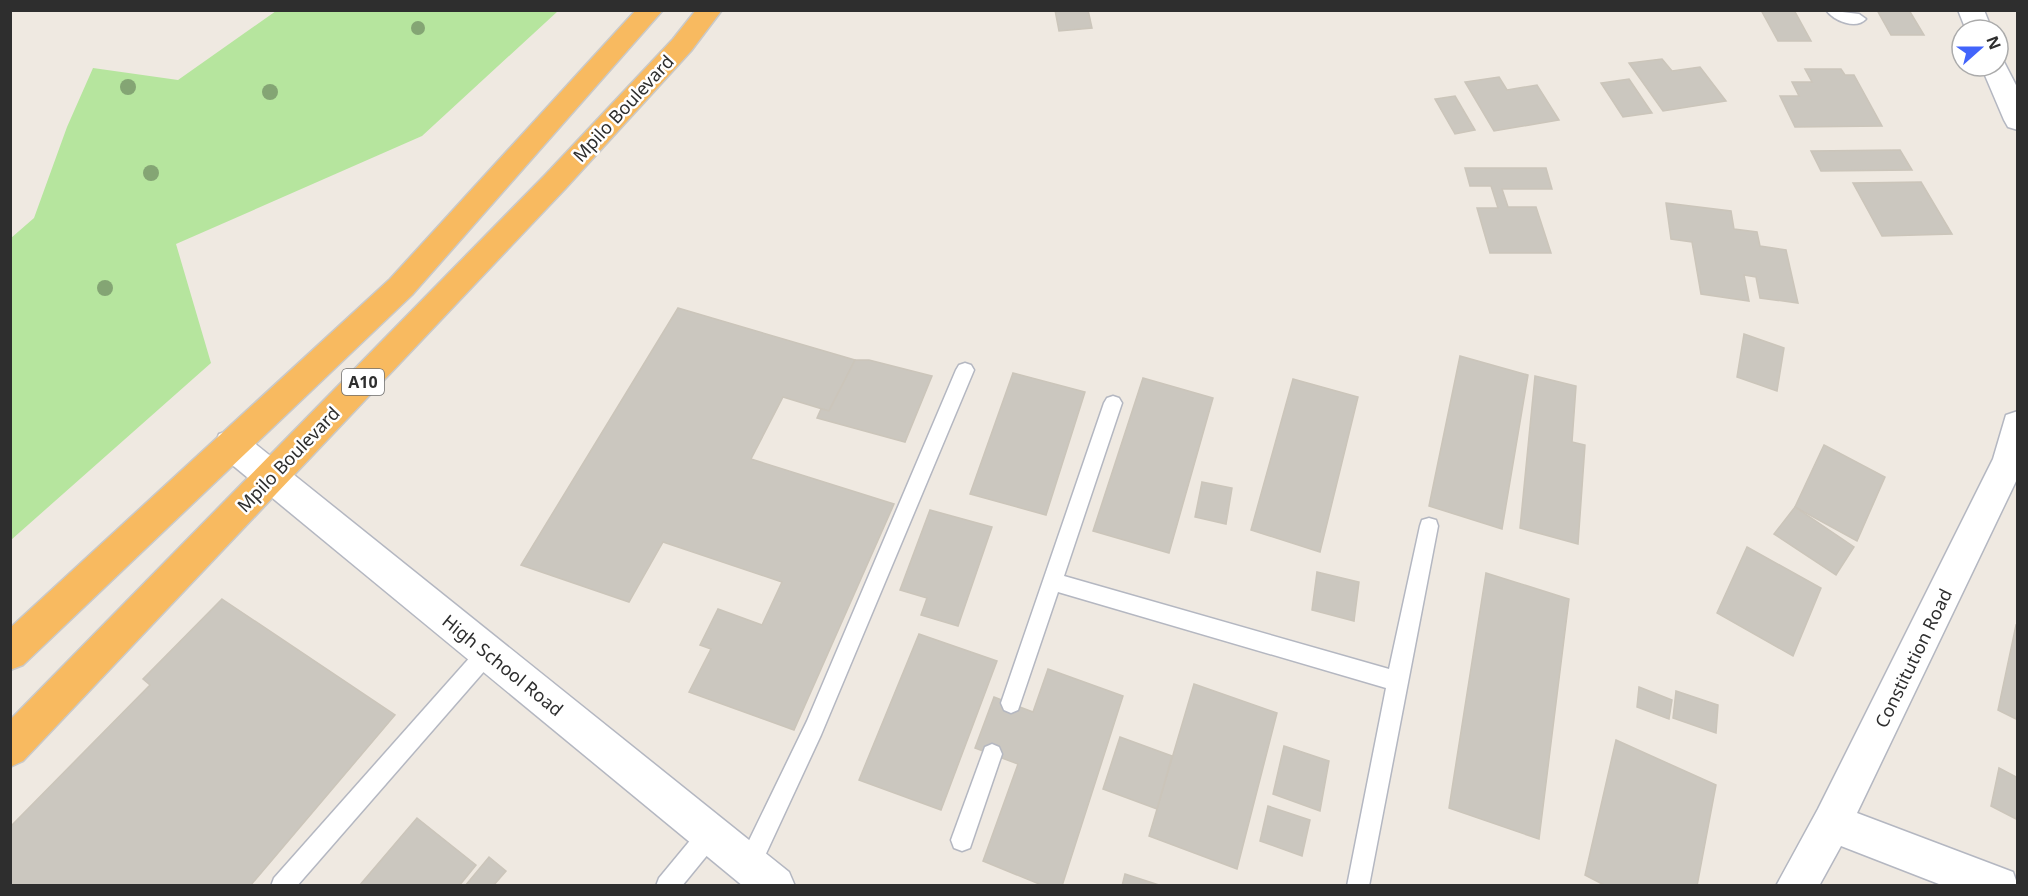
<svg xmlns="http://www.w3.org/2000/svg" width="2028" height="896" font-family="'Noto Sans',sans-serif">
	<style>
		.green { fill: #b6e59e }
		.building { fill: #cbc7bf; stroke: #cbc5ba; stroke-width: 1.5 }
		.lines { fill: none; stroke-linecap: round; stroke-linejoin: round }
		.service-casing { stroke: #b4b7c1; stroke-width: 3 }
		.minor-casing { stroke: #b4b7c1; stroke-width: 3 }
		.trunk-casing { stroke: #c9c9c9; stroke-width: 3 }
		.service { fill: #fff; fill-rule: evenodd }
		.minor { fill: #fff; fill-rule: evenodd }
		.trunk { fill: #f8ba60; fill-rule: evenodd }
		.tree { fill: #84a574 }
		.labels { text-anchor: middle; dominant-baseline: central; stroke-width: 5; stroke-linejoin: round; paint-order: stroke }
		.shield { fill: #fff; stroke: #6d6d6d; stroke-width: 1.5 }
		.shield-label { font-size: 16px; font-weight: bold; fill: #2e2e2e }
		.street-label { font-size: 18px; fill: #2e2e2e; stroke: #fff }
	</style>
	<rect width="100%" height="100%" fill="#efe9e1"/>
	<path class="green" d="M 276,11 L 558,11 L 422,136 L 176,244 L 211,363 L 11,540 L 11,238 L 34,218 L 67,127 L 93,68 L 178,80 Z"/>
	<g class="building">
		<path d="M 1055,10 L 1088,10 L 1092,28 L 1059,31 Z"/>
		<path d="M 1761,10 L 1794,10 L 1811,41 L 1778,41 Z"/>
		<path d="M 1877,10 L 1909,10 L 1924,35 L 1891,35 Z"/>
		<path d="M 1662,59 L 1672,71 L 1700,67 L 1726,101 L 1663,111 L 1629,63 Z"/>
		<path d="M 1805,69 L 1841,69 L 1845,75 L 1854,75 L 1882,126 L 1795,127 L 1780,96 L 1799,96 L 1792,82 L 1812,82 Z"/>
		<path d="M 1499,77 L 1507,90 L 1537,85 L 1559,120 L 1494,131 L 1465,82 Z"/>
		<path d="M 1629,79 L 1652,113 L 1623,117 L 1601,83 Z"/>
		<path d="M 1455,96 L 1475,130 L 1455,134 L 1435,99 Z"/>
		<path d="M 1900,150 L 1912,170 L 1821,171 L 1811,151 Z"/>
		<path d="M 1465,168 L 1546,168 L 1552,189 L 1502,189 L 1508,207 L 1536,207 L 1551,253 L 1490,253 L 1477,208 L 1498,208 L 1491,186 L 1470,186 Z"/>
		<path d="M 1921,182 L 1952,234 L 1882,236 L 1853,183 Z"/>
		<path d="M 1666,203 L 1731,211 L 1734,229 L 1757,232 L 1760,246 L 1786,250 L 1798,303 L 1760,298 L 1756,277 L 1744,275 L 1749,301 L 1701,294 L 1692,242 L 1671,239 Z"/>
		<path d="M 678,308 L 855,360 L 829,411 L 783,397 L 751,459 L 894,504 L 794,730 L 689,692 L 711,649 L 700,645 L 718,609 L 762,625 L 782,582 L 663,542 L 629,602 L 521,565 Z"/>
		<path d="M 1744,334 L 1784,348 L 1777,391 L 1737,377 Z"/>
		<path d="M 1460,356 L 1528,375 L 1502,529 L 1429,506 Z"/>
		<path d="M 855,360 L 869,360 L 932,376 L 905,442 L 817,418 L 821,409 L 829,411 Z"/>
		<path d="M 1013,373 L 1085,392 L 1046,515 L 970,494 Z"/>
		<path d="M 1535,376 L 1576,386 L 1572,442 L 1585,445 L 1578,544 L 1520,528 Z"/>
		<path d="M 1143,378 L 1213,398 L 1169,553 L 1093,531 Z"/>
		<path d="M 1293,379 L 1358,397 L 1320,552 L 1251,530 Z"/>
		<path d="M 1824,445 L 1885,477 L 1857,541 L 1795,507 Z"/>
		<path d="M 1202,482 L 1232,488 L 1226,524 L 1195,517 Z"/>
		<path d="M 1795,507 L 1854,547 L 1836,575 L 1774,534 Z"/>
		<path d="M 930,510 L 992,527 L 958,626 L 921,615 L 927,598 L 900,590 Z"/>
		<path d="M 1747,547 L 1821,588 L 1793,656 L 1717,613 Z"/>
		<path d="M 1317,572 L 1359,582 L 1354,621 L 1312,610 Z"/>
		<path d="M 1486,573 L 1569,599 L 1539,839 L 1449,808 Z"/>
		<path d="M 222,599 L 395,715 L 250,886 L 10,886 L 10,827 L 150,685 L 143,679 Z"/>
		<path d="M 2016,625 L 2018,626 L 2018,720 L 1998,710 Z"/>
		<path d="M 919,634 L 997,661 L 941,810 L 859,780 Z"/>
		<path d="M 1048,669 L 1123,696 L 1062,886 L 1044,886 L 983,861 L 1018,764 L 975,748 L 994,697 L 1033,712 Z"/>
		<path d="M 1194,684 L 1277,713 L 1237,869 L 1149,836 Z"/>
		<path d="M 1639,687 L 1672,700 L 1669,719 L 1637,707 Z"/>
		<path d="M 1676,691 L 1718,705 L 1716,733 L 1673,718 Z"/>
		<path d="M 1120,737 L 1172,756 L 1157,809 L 1103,789 Z"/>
		<path d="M 1616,740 L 1716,785 L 1697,886 L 1606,886 L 1585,875 Z"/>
		<path d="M 1284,746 L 1329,761 L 1320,811 L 1273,794 Z"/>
		<path d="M 1999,768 L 2018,778 L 2018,820 L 1991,806 Z"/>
		<path d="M 1268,806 L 1310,820 L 1302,856 L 1260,841 Z"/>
		<path d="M 417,818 L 476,865 L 459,886 L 359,886 Z"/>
		<path d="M 489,857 L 506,871 L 493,886 L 465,886 Z"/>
		<path d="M 1125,874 L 1162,886 L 1122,886 Z"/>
	</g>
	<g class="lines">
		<defs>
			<g id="service">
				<path d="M 1826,10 L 1859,14 L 1866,19 C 1856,30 1834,21 1826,10 Z"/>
				<path d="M 965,363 L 971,365 L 974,370 L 821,735 L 757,873 L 749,876 L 741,873 L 738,865 L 741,857 L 807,721 L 956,370 L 959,365 Z"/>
				<path d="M 1113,396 L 1119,398 L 1122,403 L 1064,576 L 1389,669 L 1420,526 L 1422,520 L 1429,518 L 1436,520 L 1438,526 L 1369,886 L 1347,886 L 1386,688 L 1058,592 L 1018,710 L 1011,713 L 1004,710 L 1001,703 L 1104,403 L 1107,398 Z"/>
				<path d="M 487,643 L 494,646 L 497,653 L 494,660 L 297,886 L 271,886 L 274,878 L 480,646 Z"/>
				<path d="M 992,744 L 999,747 L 1002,754 L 970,848 L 962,851 L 954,848 L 951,840 L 985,747 Z"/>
				<path d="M 710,823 L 718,826 L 721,834 L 718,842 L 682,886 L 656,886 L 659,878 L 702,826 Z"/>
			</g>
			<g id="minor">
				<path d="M 1958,10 L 1984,10 L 1992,30 L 1966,30 Z"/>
				<path d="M 1998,58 L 2003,60 L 2018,89 L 2018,130 L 2008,127 L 2004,120 L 1981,66 L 1998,66 Z"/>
				<path d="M 2018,411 L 2018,477 L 1857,813 L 2013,872 L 2018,886 L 1944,886 L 1841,846 L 1819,886 L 1776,886 L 1818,809 L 1993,459 L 2006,415 Z"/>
				<path d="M 231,430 L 243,434 L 789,872 L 795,886 L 743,886 L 219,454 L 215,444 L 219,434 Z"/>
			</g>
			<g id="trunk">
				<path d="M 636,10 L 663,10 L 412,295 L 23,665 L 10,670 L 10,628 L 390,279 Z"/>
				<path d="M 696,10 L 722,10 L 691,51 L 565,189 L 23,761 L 10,767 L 10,720 L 545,175 L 673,39 Z"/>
			</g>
		</defs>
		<use href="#service" class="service-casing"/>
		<use href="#minor" class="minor-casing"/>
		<use href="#trunk" class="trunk-casing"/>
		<use href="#service" class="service"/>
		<use href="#minor" class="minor"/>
		<use href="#trunk" class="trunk"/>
	</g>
	<g class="tree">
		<circle cx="418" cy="28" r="7"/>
		<circle cx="128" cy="87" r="8"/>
		<circle cx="270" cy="92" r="8"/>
		<circle cx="151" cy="173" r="8"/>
		<circle cx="105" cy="288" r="8"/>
	</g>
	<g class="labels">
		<rect class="shield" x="342" y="369" width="42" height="26" rx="4.5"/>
		<g class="shield-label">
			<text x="363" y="382">A10</text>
		</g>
		<g class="street-label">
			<text transform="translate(623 108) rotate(-47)">Mpilo Boulevard</text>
			<text transform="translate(288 459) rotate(-46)">Mpilo Boulevard</text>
			<text transform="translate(1913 658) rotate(-64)">Constitution Road</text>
			<text transform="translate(503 665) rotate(39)">High School Road</text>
		</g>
	</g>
	<rect width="2028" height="896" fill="none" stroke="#2e2e2e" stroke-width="24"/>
	<g transform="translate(1980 48) rotate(69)"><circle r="28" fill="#ffffff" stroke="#ababab" stroke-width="1.5"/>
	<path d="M0-4.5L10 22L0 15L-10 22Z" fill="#4264fb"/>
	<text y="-9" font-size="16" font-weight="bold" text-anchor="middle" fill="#2e2e2e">N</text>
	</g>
</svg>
